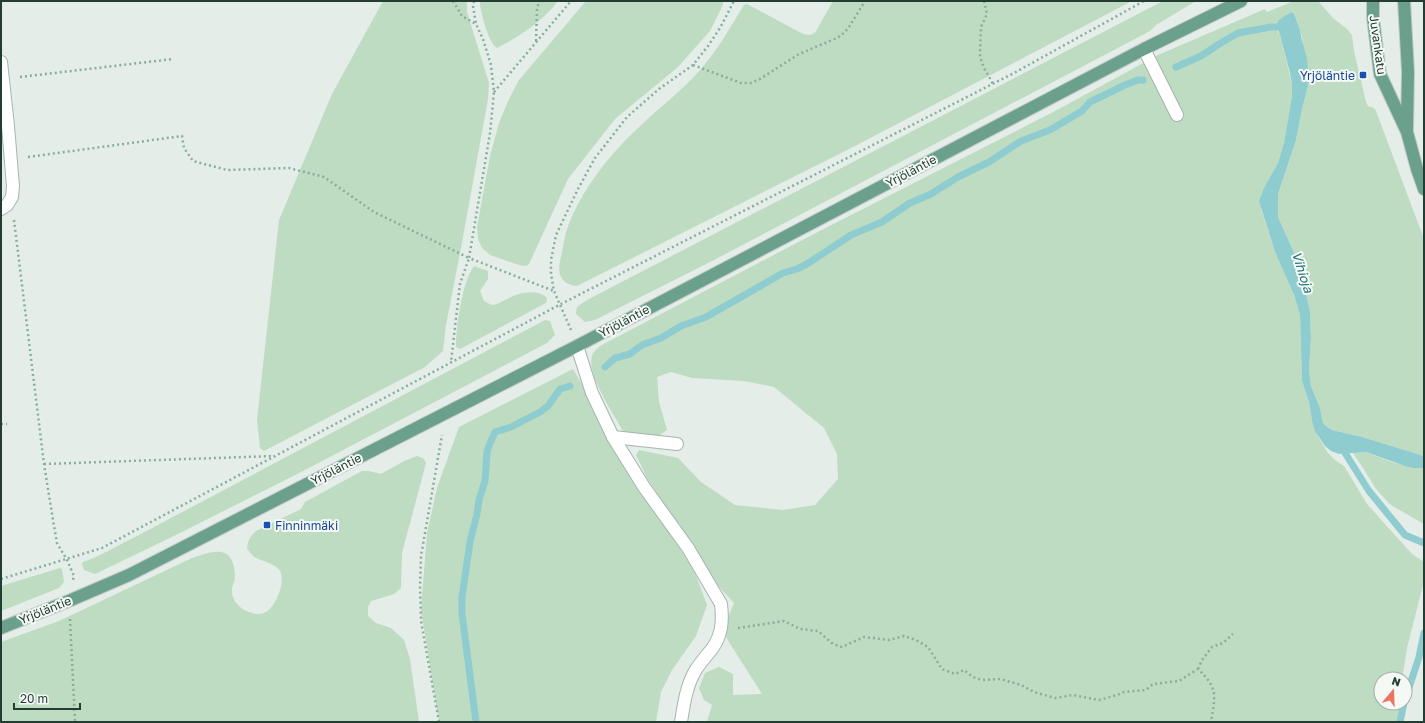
<svg xmlns="http://www.w3.org/2000/svg" width="1425" height="723" font-family="'Golos Text',sans-serif">
	<style>
		.green { fill: #bedcc2 }
		.water { fill: #8fcccf }
		.lines { fill: none; stroke-linecap: round; stroke-linejoin: round }
		.stream { stroke: #8fcccf; stroke-width: 7 }
		.minor-casing { stroke: #a7b5ae; stroke-width: 14 }
		.major-casing { stroke: #c2c9c6; stroke-width: 14 }
		.path { stroke: #86af9d; stroke-width: 2.5; stroke-dasharray: 2 3; stroke-linecap: butt }
		.minor { stroke: #fff; stroke-width: 12 }
		.major { stroke: #6aa08c; stroke-width: 12 }
		.transit-dot { fill: #1a4fb4; stroke: #f4f9f6; stroke-width: 1.5 }
		.labels { text-anchor: middle; dominant-baseline: central; stroke-width: 4; stroke-linejoin: round; paint-order: stroke }
		.street-label { font-size: 12px; fill: #243d34; stroke: #f4f9f6 }
		.transit-label { font-size: 12px; fill: #164399; stroke: #f4f9f6; text-anchor: end }
		.water-label { font-size: 13px; font-style: italic; fill: #217276; stroke: #f4f9f6 }
	</style>
	<rect width="100%" height="100%" fill="#e4ede8"/>
	<g class="green">
		<path d="M 383,1 L 467,1 L 467,12 L 489,83 L 488,99 L 461,248 L 446,325 L 443,351 L 425,367 L 264,451 L 260,448 L 257,420 L 279,220 L 332,94 Z"/>
		<path d="M 480,1 L 558,1 C 542,22 520,36 497,48 C 488,43 482,15 480,5 Z"/>
		<path d="M 586,1 L 724,1 L 721,9 L 710,31 L 678,67 L 615,119 L 568,179 L 529,264 L 526,266 L 519,265 L 490,255 L 482,248 L 478,239 L 477,227 L 490,156 L 499,123 L 508,101 L 519,80 Z"/>
		<path d="M 833,1 L 1132,1 L 855,146 L 577,286 C 562,285 557,275 560,261 C 563,250 564,237 568,226 C 582,190 608,156 636,130 C 657,109 681,92 700,70 C 718,50 730,27 744,5 L 747,4 L 803,34 L 810,35 L 815,33 Z"/>
		<path d="M 1163,1 L 1196,1 L 1156,25 L 1150,31 L 714,260 L 595,320 L 585,322 L 576,314 L 577,307 L 587,300 Z"/>
		<path d="M 1294,1 L 1318,1 L 1333,18 L 1347,29 L 1352,35 L 1354,51 L 1366,102 L 1368,106 L 1374,108 L 1376,111 L 1424,239 L 1424,456 L 1362,437 L 1332,430 L 1326,426 L 1323,423 L 1320,408 L 1311,386 L 1309,370 L 1311,338 L 1310,312 L 1300,266 L 1278,217 L 1278,194 L 1296,140 L 1301,114 L 1306,94 L 1302,37 L 1300,30 L 1293,13 C 1285,14 1280,21 1273,25 L 1280,35 L 1292,84 L 1292,96 L 1284,143 L 1278,163 L 1261,196 L 1261,209 L 1275,252 L 1294,295 L 1300,315 L 1302,381 L 1309,402 L 1312,421 L 1319,438 L 1328,453 L 1335,460 L 1344,466 L 1367,504 L 1412,554 L 1424,562 L 1424,581 L 1407,648 L 1402,679 L 1381,679 L 1381,703 L 1399,703 L 1401,722 L 707,722 L 712,705 L 704,700 L 699,688 L 705,673 L 719,667 L 733,674 L 733,695 L 762,694 L 722,631 L 734,603 L 714,581 L 647,478 L 636,455 L 639,450 L 678,458 L 701,482 L 735,505 L 783,510 L 815,505 L 838,479 L 837,454 L 824,428 L 774,387 L 744,381 L 692,378 L 671,372 L 657,377 L 659,402 L 667,430 L 658,436 L 624,433 C 615,416 586,374 592,356 C 593,352 597,349 600,346 L 810,236 L 1057,110 L 1158,55 L 1265,9 L 1267,12 Z"/>
		<path d="M 474,266 L 488,271 L 488,279 L 480,291 L 484,301 C 486,302 489,304 492,305 C 498,305 502,301 507,299 C 518,293 537,288 547,298 L 546,303 L 460,349 L 456,347 C 456,327 462,282 474,266 Z"/>
		<path d="M 545,320 L 550,321 L 555,335 L 547,343 L 305,470 L 176,535 L 95,574 L 84,570 L 82,564 L 83,562 L 94,558 L 139,535 Z"/>
		<path d="M 573,369 L 591,400 L 607,440 L 654,506 L 695,573 L 707,605 L 696,636 L 672,670 L 661,692 L 656,722 L 439,722 L 421,610 L 427,533 L 437,488 L 459,427 Z"/>
		<path d="M 1366,452 C 1384,459 1404,468 1424,468 L 1424,524 L 1391,505 L 1386,500 L 1376,489 L 1363,468 L 1353,453 Z"/>
		<path d="M 417,456 L 423,458 L 426,463 L 402,553 L 401,588 L 394,594 L 371,601 L 368,607 L 368,616 L 376,623 L 391,628 L 404,640 L 410,659 L 419,722 L 1,722 L 1,642 L 59,621 L 192,558 C 215,550 234,544 235,577 C 235,581 232,585 232,589 C 231,599 239,609 249,612 C 255,614 261,615 266,612 C 276,606 286,581 280,571 C 275,562 261,562 253,556 C 251,554 249,551 247,548 C 248,541 250,536 256,531 L 301,509 L 305,502 L 362,471 L 369,471 L 381,474 L 404,461 Z"/>
		<path d="M 60,568 L 62,569 L 64,582 L 59,588 L 1,611 L 1,586 Z"/>
	</g>
	<path class="water" d="M 1292,12 L 1294,14 L 1300,30 L 1302,41 L 1307,58 L 1309,81 L 1301,114 L 1296,140 L 1278,194 L 1278,217 L 1300,266 L 1310,312 L 1311,338 L 1309,370 L 1311,386 L 1320,408 L 1323,423 L 1326,426 L 1332,430 L 1362,437 L 1424,456 L 1424,468 L 1414,468 L 1405,466 L 1366,452 L 1339,454 L 1331,451 L 1325,446 L 1315,431 L 1312,421 L 1309,402 L 1302,381 L 1300,315 L 1294,295 L 1275,252 L 1259,201 L 1264,188 L 1278,163 L 1284,143 L 1292,96 L 1292,84 L 1290,73 L 1280,35 L 1276,25 C 1278,19 1286,15 1292,12 Z"/>
	<g class="lines">
		<g class="stream">
			<path d="M 1176,67 L 1201,56 L 1219,44 L 1238,33 L 1271,27 L 1283,27"/>
			<path d="M 605,367 L 615,358 L 630,354 L 642,345 L 661,338 L 681,326 L 706,317 L 783,273 L 797,269 L 807,264 L 851,235 L 882,222 L 910,203 L 931,194 L 958,177 L 989,162 L 1021,141 L 1050,130 L 1082,111 L 1090,102 L 1125,85 L 1138,80 L 1143,80"/>
			<path d="M 1340,445 L 1369,491 L 1405,535 L 1424,543"/>
			<path d="M 1405,700 L 1419,657 L 1424,633"/>
			<path d="M 476,722 L 462,614 L 462,597 L 470,542 L 477,514 L 479,500 L 485,481 L 487,452 L 490,443 L 495,432 L 511,427 L 540,412 L 548,406 L 560,389 L 570,386"/>
			<path d="M 1400,722 L 1404,703"/>
		</g>
		<defs>
			<g id="minor">
				<path d="M 1144,49 L 1177,115"/>
				<path d="M 1,62 L 8,126 L 13,186 L 12,197 L 7,205 L 1,209"/>
				<path d="M 577,346 L 592,393 L 613,437 L 644,487 L 688,548 L 721,604 C 723,621 722,635 712,649 C 706,656 700,663 695,671 C 686,687 684,704 681,722"/>
				<path d="M 613,437 L 677,444"/>
			</g>
			<g id="major">
				<path d="M 1373,1 L 1373,18 L 1380,74 L 1407,132 L 1417,169 L 1424,189"/>
				<path d="M 1404,1 L 1408,72 L 1407,129"/>
				<path d="M 1,628 L 71,600 L 129,575 L 577,346 L 1144,49 L 1241,1"/>
			</g>
		</defs>
		<use href="#minor" class="minor-casing"/>
		<use href="#major" class="major-casing"/>
		<g class="path">
			<path d="M 453,1 L 462,16 L 476,24"/>
			<path d="M 474,1 L 473,6 L 476,24 L 483,39 L 491,65 L 494,92 L 490,133 L 469,258 L 554,291"/>
			<path d="M 984,1 L 987,14 L 981,27 L 980,57 L 984,68 L 993,84"/>
			<path d="M 536,41 L 537,10 L 539,1"/>
			<path d="M 693,65 L 741,83 L 751,83 L 760,79 L 799,54 L 837,38 L 844,33 L 849,27 L 865,1"/>
			<path d="M 20,77 L 173,59"/>
			<path d="M 494,92 L 571,1"/>
			<path d="M 28,157 L 182,136 L 184,148 L 193,161 L 227,170 L 289,168 L 324,177 L 374,212 L 469,258 L 460,284 L 451,362"/>
			<path d="M 14,220 L 44,464 L 52,514 L 57,543 L 67,560 L 74,576 L 73,580"/>
			<path d="M 571,330 L 554,291 L 551,274 L 551,260 L 556,235 L 578,189 L 595,158 L 627,117 L 659,89 L 693,65 L 708,46 L 720,28 L 734,1"/>
			<path d="M 1,424 L 7,424"/>
			<path d="M 44,464 L 273,456"/>
			<path d="M 1,579 L 102,548 L 561,304 L 1014,73 L 1144,1"/>
			<path d="M 70,619 L 75,722"/>
			<path d="M 738,628 L 784,621 L 800,629 L 818,631 L 833,644 L 842,647 L 864,637 L 889,640 L 904,636 L 916,640 L 928,647 L 942,669 L 955,674 L 964,670 L 973,677 L 982,680 L 1000,679 L 1021,685 L 1034,692 L 1055,698 L 1073,695 L 1099,700 L 1117,695 L 1124,692 L 1146,690 L 1153,684 L 1179,681 L 1198,669 C 1219,689 1215,696 1211,722"/>
			<path d="M 1198,669 L 1202,660 L 1212,647 L 1223,643 L 1233,634"/>
			<path d="M 439,722 L 421,621 L 420,587 L 421,556 L 442,435"/>
		</g>
		<use href="#minor" class="minor"/>
		<use href="#major" class="major"/>
	</g>
	<g class="transit-dot">
		<rect x="1359" y="71" width="8" height="8" rx="2"/>
		<rect x="263" y="521" width="8" height="8" rx="2"/>
	</g>
	<g class="labels">
		<g class="street-label">
			<text transform="translate(1378 45) rotate(82)">Juvankatu</text>
			<text transform="translate(911 171) rotate(-28)">Yrjöläntie</text>
			<text transform="translate(624 321) rotate(-28)">Yrjöläntie</text>
			<text transform="translate(336 469) rotate(-27)">Yrjöläntie</text>
			<text transform="translate(45 610) rotate(-22)">Yrjöläntie</text>
		</g>
		<g class="transit-label">
			<text x="1355" y="75">Yrjöläntie</text>
			<text x="275" y="525" text-anchor="start">Finninmäki</text>
		</g>
		<g class="water-label">
			<text transform="translate(1303 272) rotate(72)">Vihioja</text>
		</g>
	</g>
	<rect width="1425" height="723" fill="none" stroke="#243d34" stroke-width="4"/>
	<g transform="translate(1393 691) rotate(19)"><circle r="19" fill="#f4f9f6" stroke="#a1aea8"/>
	<path d="M0-3L7 15L0 10L-7 15Z" fill="#eb7563"/>
	<text y="-6" font-size="11" font-weight="bold" text-anchor="middle" fill="#243d34">N</text>
	</g>
	<path d="M14 703v6h66v-6" fill="none" stroke="#243d34" stroke-width="2"/>
	<text x="20" y="703" font-size="12" fill="#243d34" stroke="#f4f9f6" stroke-width="3" paint-order="stroke">20 m</text>
</svg>
